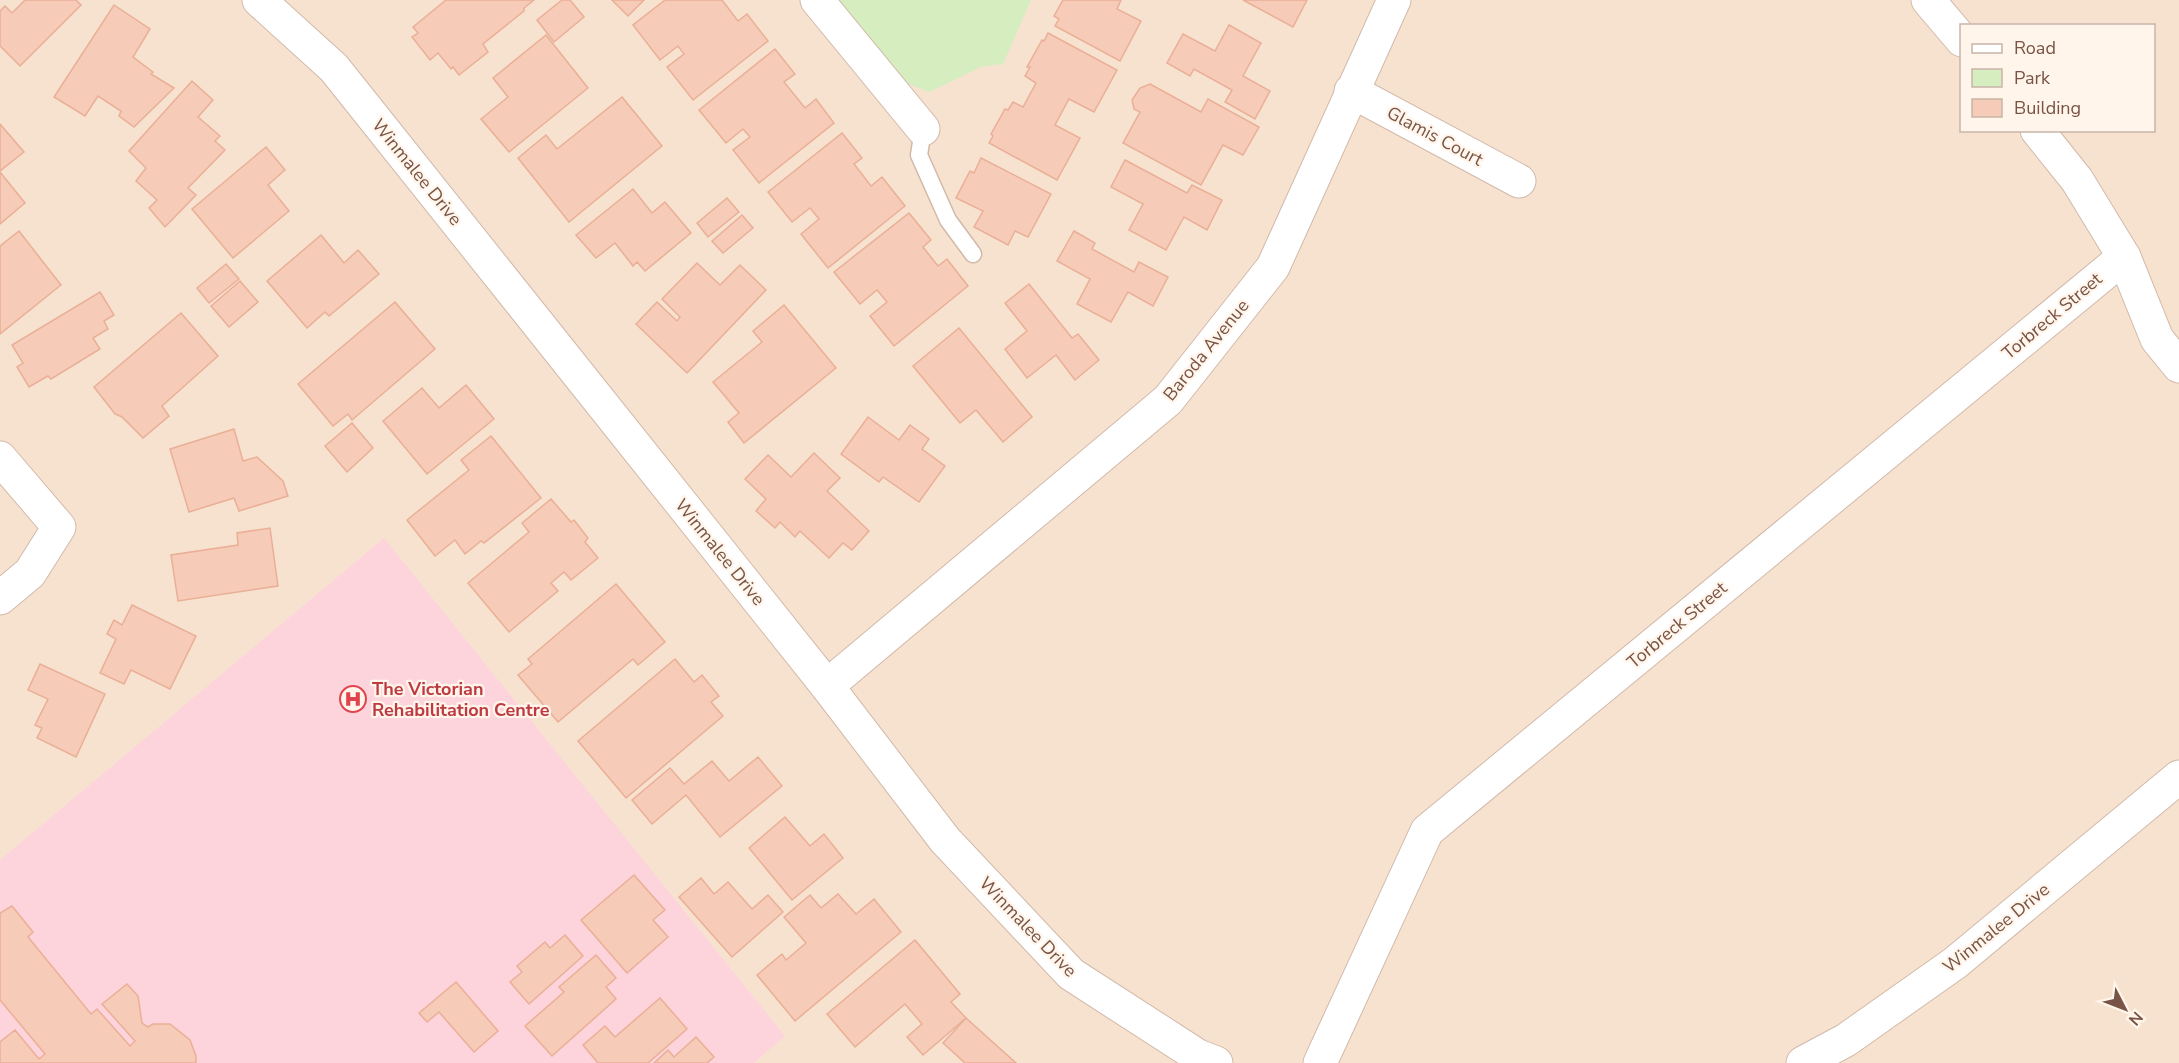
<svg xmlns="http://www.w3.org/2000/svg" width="2179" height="1063" font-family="'Nunito Sans',sans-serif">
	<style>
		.residential { fill: #f7e2d0; fill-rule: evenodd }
		.medical { fill: #fdd4dc }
		.green { fill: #d6edbf }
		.building { fill: #f6cbb7; stroke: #eaaf96; stroke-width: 1.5 }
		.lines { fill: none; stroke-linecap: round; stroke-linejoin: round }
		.lane-casing { stroke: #d2b9aa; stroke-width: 19 }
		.street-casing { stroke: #d2b9aa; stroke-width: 35 }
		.lane { stroke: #fff; stroke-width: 16 }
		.street { stroke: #fff; stroke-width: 33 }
		.labels { text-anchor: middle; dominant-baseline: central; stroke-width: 4.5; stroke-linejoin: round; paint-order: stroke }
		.street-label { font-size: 18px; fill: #785346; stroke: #fff5ea }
		.health-label { font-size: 18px; font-weight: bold; fill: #be3a42; stroke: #fff5ea; text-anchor: start }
	</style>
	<rect width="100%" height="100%" fill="#fef1e2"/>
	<path class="residential" d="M 0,0 L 2179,0 L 2179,1063 L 0,1063 ZM 1962,26 L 2154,26 L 2154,130 L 1962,130 Z"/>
	<path class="medical" d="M 384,538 L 785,1036 L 754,1063 L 0,1063 L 0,860 Z"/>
	<path class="green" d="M 837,0 L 1031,0 L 1003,64 L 981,67 L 930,92 L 908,84 Z"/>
	<g class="building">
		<path d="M 25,0 L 76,0 L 81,5 L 20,66 L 0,46 L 0,11 L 5,6 L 12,13 Z"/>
		<path d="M 446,0 L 534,0 L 524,8 L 524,11 L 483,44 L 488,52 L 459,75 L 453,67 L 451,69 L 438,53 L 430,60 L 412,37 L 418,33 L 413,27 Z"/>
		<path d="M 562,0 L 570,0 L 584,17 L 554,42 L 537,20 Z"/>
		<path d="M 612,0 L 644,0 L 628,16 Z"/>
		<path d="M 665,0 L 722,0 L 738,21 L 747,14 L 768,41 L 693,100 L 667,67 L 684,54 L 678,46 L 660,60 L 633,25 Z"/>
		<path d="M 1063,0 L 1121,0 L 1117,9 L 1141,21 L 1120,61 L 1055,26 L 1059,19 L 1054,16 Z"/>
		<path d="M 1243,0 L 1307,0 L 1293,27 Z"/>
		<path d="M 114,5 L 150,29 L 133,57 L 153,72 L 151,74 L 174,88 L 134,127 L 119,116 L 121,111 L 98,96 L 85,116 L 54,97 Z"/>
		<path d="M 1229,25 L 1261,43 L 1243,76 L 1270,91 L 1255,119 L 1225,102 L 1232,90 L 1194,69 L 1190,76 L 1167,63 L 1183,34 L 1215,51 Z"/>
		<path d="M 1048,33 L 1117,70 L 1094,112 L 1069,99 L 1055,125 L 1080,138 L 1057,180 L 989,143 L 993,136 L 991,134 L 1005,109 L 1008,110 L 1013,102 L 1023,107 L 1036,83 L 1025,76 L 1030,67 L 1027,67 L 1042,40 L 1044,41 Z"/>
		<path d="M 546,35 L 588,88 L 509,152 L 481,119 L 508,97 L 493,78 Z"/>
		<path d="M 775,49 L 795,74 L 784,82 L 805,108 L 816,99 L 834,123 L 759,183 L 733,150 L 750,137 L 743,129 L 726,143 L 699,110 Z"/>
		<path d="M 192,81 L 213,100 L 198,117 L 220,136 L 215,141 L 225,150 L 188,188 L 196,195 L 165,227 L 149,208 L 157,200 L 136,181 L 146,168 L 129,151 Z"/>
		<path d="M 1150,84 L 1201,112 L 1208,99 L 1259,127 L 1243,155 L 1223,145 L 1201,185 L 1123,143 L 1140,112 L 1134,109 L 1132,100 L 1140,88 Z"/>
		<path d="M 622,97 L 662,146 L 569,222 L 518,158 L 546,135 L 557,149 Z"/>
		<path d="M 0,124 L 24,152 L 0,171 Z"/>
		<path d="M 842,133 L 862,158 L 854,164 L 871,186 L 882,177 L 905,206 L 828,268 L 801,234 L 819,219 L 810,208 L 792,222 L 768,192 Z"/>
		<path d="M 266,147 L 285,170 L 268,185 L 289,211 L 233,258 L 192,209 Z"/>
		<path d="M 981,158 L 1051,194 L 1028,237 L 1015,231 L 1008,245 L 974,227 L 983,211 L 956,198 L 970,171 L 974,173 Z"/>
		<path d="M 1125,160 L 1187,193 L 1192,185 L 1222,200 L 1207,230 L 1184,217 L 1166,250 L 1129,230 L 1143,204 L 1111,187 Z"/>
		<path d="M 0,172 L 25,203 L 0,224 Z"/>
		<path d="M 633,189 L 652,213 L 665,202 L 691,233 L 645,271 L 637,262 L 633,266 L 615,243 L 596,258 L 576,235 Z"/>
		<path d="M 727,198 L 739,212 L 708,237 L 697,223 Z"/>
		<path d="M 909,213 L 931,240 L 923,247 L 938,266 L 947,259 L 968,286 L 894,346 L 870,316 L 887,302 L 877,290 L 860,304 L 834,272 Z"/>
		<path d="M 742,215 L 753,228 L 723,253 L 712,241 Z"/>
		<path d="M 19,231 L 61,285 L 0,334 L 0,246 Z"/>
		<path d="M 1074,231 L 1095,243 L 1092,249 L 1134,272 L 1139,262 L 1168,277 L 1153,306 L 1128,292 L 1111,322 L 1077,304 L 1090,279 L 1057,261 Z"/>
		<path d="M 321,235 L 344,263 L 358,250 L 379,274 L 329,316 L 325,312 L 307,328 L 267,281 Z"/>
		<path d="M 697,263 L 720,285 L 740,265 L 766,290 L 687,373 L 636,324 L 657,302 L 677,321 L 680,317 L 662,299 Z"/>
		<path d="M 226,264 L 239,279 L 209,303 L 197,288 Z"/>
		<path d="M 240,281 L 258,302 L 229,327 L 211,306 Z"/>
		<path d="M 1029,284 L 1072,338 L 1078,334 L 1099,360 L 1075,380 L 1056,355 L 1027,378 L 1005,349 L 1027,331 L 1005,303 Z"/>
		<path d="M 100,292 L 114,315 L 104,321 L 108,329 L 93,338 L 100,349 L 51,379 L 48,376 L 29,387 L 17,367 L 23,363 L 12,345 Z"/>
		<path d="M 395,302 L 435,349 L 352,420 L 348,414 L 333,426 L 298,384 Z"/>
		<path d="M 784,305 L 836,368 L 744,443 L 728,422 L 739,413 L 713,382 L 762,342 L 753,331 Z"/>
		<path d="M 181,313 L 218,356 L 162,406 L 169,416 L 143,438 L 122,417 L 115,414 L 94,387 Z"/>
		<path d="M 959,328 L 1032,417 L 1003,442 L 976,410 L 960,423 L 913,366 Z"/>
		<path d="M 466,385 L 494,419 L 427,474 L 383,421 L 422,388 L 439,408 Z"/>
		<path d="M 868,417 L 899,440 L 910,425 L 929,439 L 922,449 L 945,466 L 919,502 L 883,477 L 879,482 L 841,454 Z"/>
		<path d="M 352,423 L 373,448 L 347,472 L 325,446 Z"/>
		<path d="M 234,429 L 243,461 L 257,457 L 283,481 L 288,496 L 239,511 L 234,498 L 189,512 L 170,449 Z"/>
		<path d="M 491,436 L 541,498 L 484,543 L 481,541 L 465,554 L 455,540 L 435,556 L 407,520 L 469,470 L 461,460 Z"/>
		<path d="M 814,453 L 840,478 L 827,491 L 869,531 L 852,550 L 843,543 L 829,558 L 800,531 L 795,537 L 780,522 L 775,528 L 756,511 L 766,499 L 745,479 L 768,455 L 791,477 Z"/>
		<path d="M 551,499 L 571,522 L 574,520 L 588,538 L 585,542 L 598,558 L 571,580 L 564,572 L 551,583 L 558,591 L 509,632 L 468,583 L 529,532 L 522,523 Z"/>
		<path d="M 270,528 L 278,586 L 178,601 L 171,555 L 238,545 L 237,533 Z"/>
		<path d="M 616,584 L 665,642 L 638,665 L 633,659 L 558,722 L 518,675 L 532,664 L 528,659 Z"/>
		<path d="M 132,605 L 196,636 L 170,689 L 131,670 L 124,684 L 100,673 L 116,639 L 107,634 L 114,620 L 122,625 Z"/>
		<path d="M 675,659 L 694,682 L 702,675 L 719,696 L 711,702 L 723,716 L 626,798 L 578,741 Z"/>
		<path d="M 40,664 L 105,694 L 76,757 L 37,738 L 42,728 L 35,725 L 48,699 L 28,690 Z"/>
		<path d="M 758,757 L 782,786 L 720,837 L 686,795 L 652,824 L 632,800 L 670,768 L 684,784 L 712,761 L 729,781 Z"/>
		<path d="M 785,817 L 810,846 L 824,834 L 843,858 L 792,900 L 749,848 Z"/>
		<path d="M 634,875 L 665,910 L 653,920 L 668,937 L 627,973 L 581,920 Z"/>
		<path d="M 701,878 L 714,894 L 728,882 L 752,909 L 768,895 L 783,912 L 732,957 L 679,897 Z"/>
		<path d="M 838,894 L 856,914 L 874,899 L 901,932 L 795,1021 L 757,975 L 782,954 L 786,960 L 806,943 L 784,917 L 810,895 L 821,908 Z"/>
		<path d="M 12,906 L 33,932 L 28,937 L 91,1014 L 97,1009 L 130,1046 L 135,1041 L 102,1004 L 127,984 L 138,996 L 142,1023 L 148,1027 L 153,1024 L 170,1024 L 190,1040 L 196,1056 L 196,1063 L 0,1063 L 0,1042 L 15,1030 L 39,1059 L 45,1054 L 0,1000 L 0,913 Z"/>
		<path d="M 565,935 L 583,956 L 529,1004 L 510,982 L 522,972 L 517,966 L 545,942 L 550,948 Z"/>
		<path d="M 915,940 L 960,994 L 951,1002 L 966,1018 L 923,1055 L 907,1037 L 922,1024 L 905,1004 L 855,1047 L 827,1014 Z"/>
		<path d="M 596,955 L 616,978 L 606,987 L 616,999 L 552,1056 L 525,1026 L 564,992 L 559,987 Z"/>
		<path d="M 456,982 L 498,1031 L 474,1052 L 439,1012 L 427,1022 L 419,1013 Z"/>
		<path d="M 660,998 L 687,1029 L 648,1063 L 598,1063 L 583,1045 L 605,1026 L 615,1037 Z"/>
		<path d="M 966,1018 L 1016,1063 L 965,1063 L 943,1043 Z"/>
		<path d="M 696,1037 L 714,1057 L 707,1063 L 654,1063 L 668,1050 L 674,1057 Z"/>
	</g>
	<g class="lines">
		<defs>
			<path id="lane" d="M 923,129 L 919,155 L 948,220 L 973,254"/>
			<g id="street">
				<path d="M 259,0 L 334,68 L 827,686 L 945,840 L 1071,974 L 1198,1056 L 1216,1063"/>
				<path d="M 817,0 L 923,129"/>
				<path d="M 1928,0 L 1962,40"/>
				<path d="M 1351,91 L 1519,181"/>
				<path d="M 2037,130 L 2077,180 L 2124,257 L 2157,339 L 2179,366"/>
				<path d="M 0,458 L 59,527 L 30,573 L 0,598"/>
				<path d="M 827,686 L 1168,400 L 1273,267 L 1394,0"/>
				<path d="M 1320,1063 L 1427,831 L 2124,257"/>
				<path d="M 1803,1063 L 1846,1040 L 1955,963 L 2179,777"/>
			</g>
		</defs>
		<use href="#lane" class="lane-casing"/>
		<use href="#street" class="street-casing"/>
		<use href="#lane" class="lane"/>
		<use href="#street" class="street"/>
	</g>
	<defs>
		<symbol id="hospital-ring" viewBox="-11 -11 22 22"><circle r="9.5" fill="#fff5ea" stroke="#e0444e" stroke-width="1.5"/><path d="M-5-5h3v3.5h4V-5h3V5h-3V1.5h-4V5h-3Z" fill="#e0444e"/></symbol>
	</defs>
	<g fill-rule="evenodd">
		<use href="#hospital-ring" x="338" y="684" width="30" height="30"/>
	</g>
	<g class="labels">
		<g class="street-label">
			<text transform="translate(1435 136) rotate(28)">Glamis Court</text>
			<text transform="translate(417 172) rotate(51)">Winmalee Drive</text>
			<text transform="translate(2052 316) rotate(-40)">Torbreck Street</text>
			<text transform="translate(1206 350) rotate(-51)">Baroda Avenue</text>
			<text transform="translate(720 552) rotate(51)">Winmalee Drive</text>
			<text transform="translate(1677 625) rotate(-40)">Torbreck Street</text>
			<text transform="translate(1028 927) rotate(46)">Winmalee Drive</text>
			<text transform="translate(1996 928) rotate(-39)">Winmalee Drive</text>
		</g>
		<g class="health-label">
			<text x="372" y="689">The Victorian<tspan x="372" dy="21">Rehabilitation Centre</tspan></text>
		</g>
	</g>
	<rect x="1960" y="24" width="195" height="108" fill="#fff5ea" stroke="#c9b4a8" stroke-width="1.5"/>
	<rect x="1972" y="44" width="30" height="9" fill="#ffffff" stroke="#c9b4a8" stroke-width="1.5"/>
	<text x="2014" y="54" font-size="18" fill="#785346">Road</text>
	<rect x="1972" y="69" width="30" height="18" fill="#d6edbf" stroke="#c9b4a8" stroke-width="1.5"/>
	<text x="2014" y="84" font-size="18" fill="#785346">Park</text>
	<rect x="1972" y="99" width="30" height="18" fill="#f6cbb7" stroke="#c9b4a8" stroke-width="1.5"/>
	<text x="2014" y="114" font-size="18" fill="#785346">Building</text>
	<g transform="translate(2125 1009) rotate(132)" stroke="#fff5ea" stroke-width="4.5" paint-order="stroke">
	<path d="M0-4.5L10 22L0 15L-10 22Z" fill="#785346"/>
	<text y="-9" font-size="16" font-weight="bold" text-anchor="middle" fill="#785346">N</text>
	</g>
</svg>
